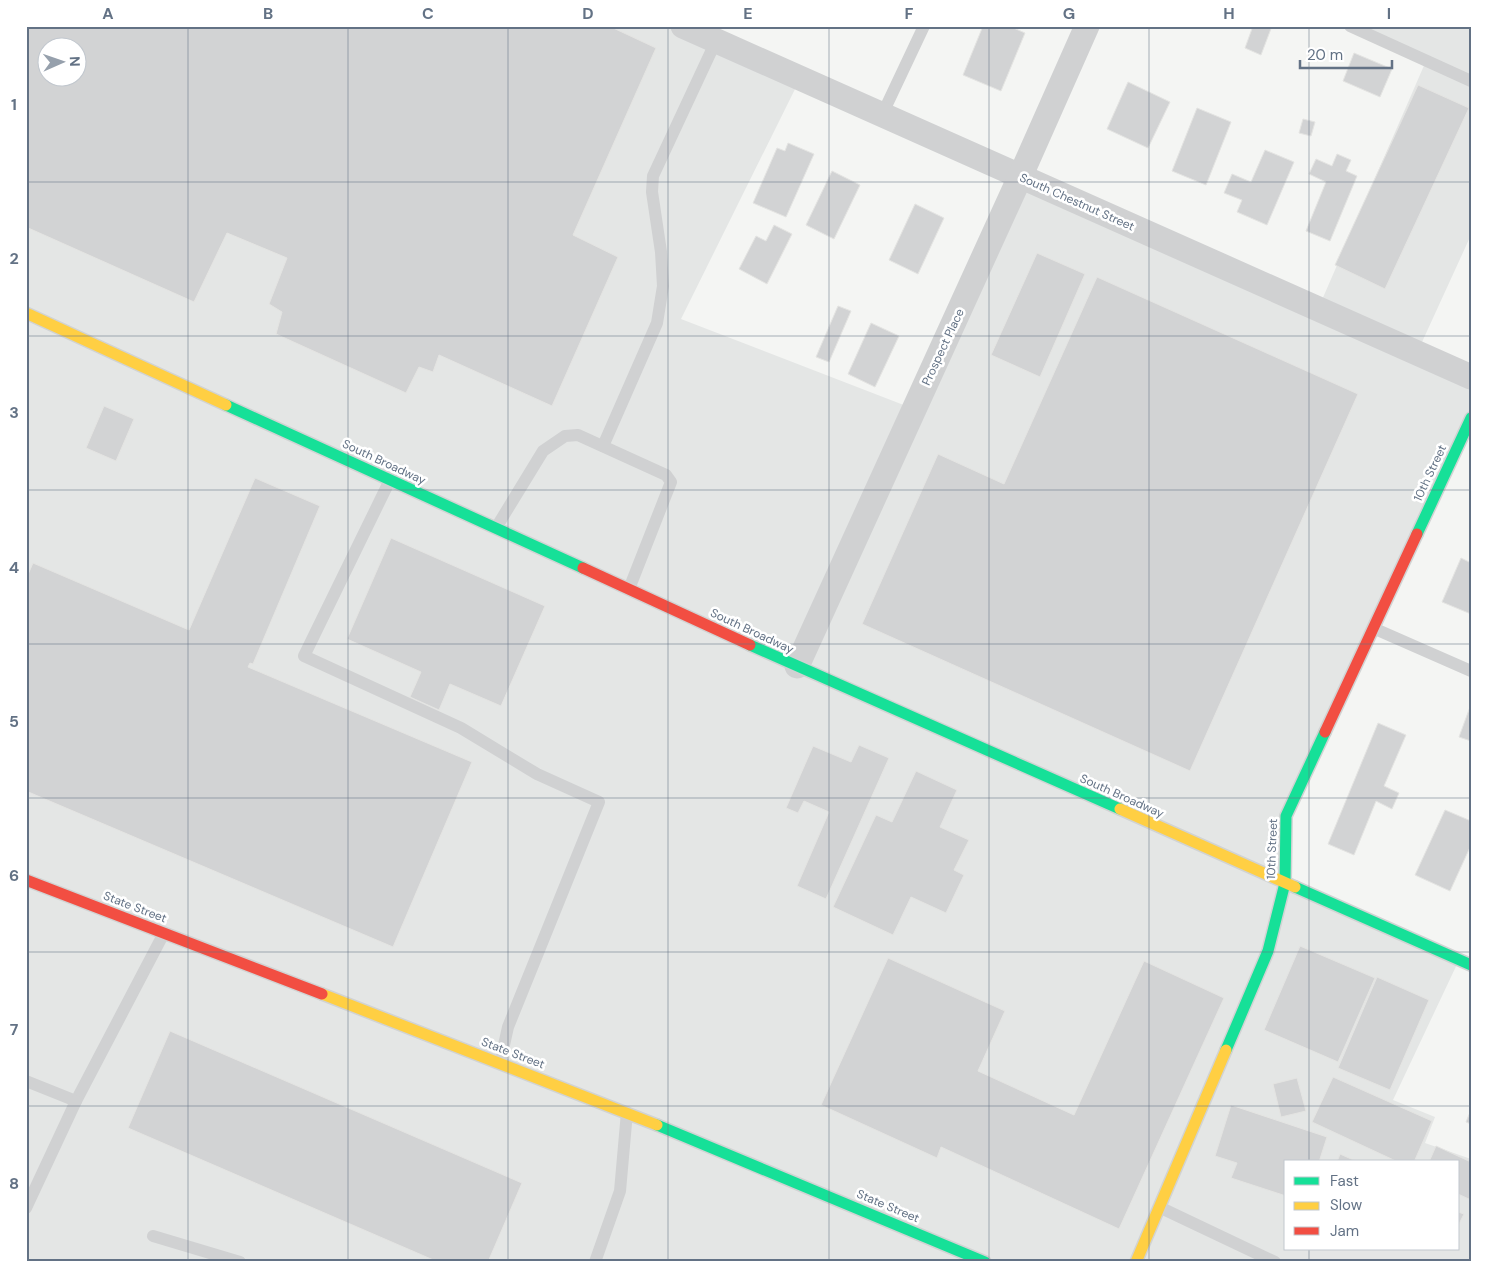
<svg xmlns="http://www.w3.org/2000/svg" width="1497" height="1288" font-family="'DM Sans',sans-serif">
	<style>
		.built { fill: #e4e6e5; fill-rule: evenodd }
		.building { fill: #d2d3d4; stroke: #e4e4e2; fill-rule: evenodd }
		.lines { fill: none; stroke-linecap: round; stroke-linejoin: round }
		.fast-casing { stroke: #d1d3d3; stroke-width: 14 }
		.slow-casing { stroke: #d1d3d3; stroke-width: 14 }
		.jam-casing { stroke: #d1d3d3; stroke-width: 14 }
		.lane { stroke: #d0d1d2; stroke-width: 12 }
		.street { stroke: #d0d1d2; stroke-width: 25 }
		.fast { stroke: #16e098; stroke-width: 11 }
		.slow { stroke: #ffcf43; stroke-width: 11 }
		.jam { stroke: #f24e42; stroke-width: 11 }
		.grid { fill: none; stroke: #637285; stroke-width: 1; stroke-opacity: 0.55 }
		.labels { text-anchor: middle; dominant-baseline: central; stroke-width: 5; stroke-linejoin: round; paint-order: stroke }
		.street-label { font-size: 12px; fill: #637285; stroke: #fff }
		.neatline { fill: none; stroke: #637285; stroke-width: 2 }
		.grid-label { font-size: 16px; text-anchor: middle; font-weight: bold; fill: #637285 }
	</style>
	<rect width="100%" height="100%" fill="#f4f5f3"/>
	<path class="built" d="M 26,26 L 683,26 L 800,79 L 681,319 L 914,409 L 1020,177 L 1318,309 L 1426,61 L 1350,26 L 1471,26 L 1471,235 L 1417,353 L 1471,377 L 1471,418 L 1286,816 L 1285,883 L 1459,960 L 1393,1100 L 1435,1117 L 1425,1143 L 1471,1159 L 1471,1262 L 26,1262 ZM 48,48 L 78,48 L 78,78 L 48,78 ZM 1286,1162 L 1458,1162 L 1458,1249 L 1286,1249 Z"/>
	<g class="building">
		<path d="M 26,26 L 609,26 L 656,48 L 573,235 L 618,257 L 552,406 L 439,355 L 433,372 L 419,367 L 406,393 L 276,334 L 282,312 L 269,304 L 287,258 L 227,233 L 194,302 L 26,227 ZM 48,48 L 78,48 L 78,78 L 48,78 Z"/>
		<path d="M 983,26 L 1009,26 L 1025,33 L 1001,91 L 963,75 Z"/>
		<path d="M 1253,26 L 1272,26 L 1261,55 L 1245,48 Z"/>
		<path d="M 1354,53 L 1392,69 L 1380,97 L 1343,81 Z"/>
		<path d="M 1128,82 L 1170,102 L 1148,148 L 1107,129 Z"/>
		<path d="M 1418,85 L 1469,108 L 1385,289 L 1335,265 Z"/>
		<path d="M 1197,108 L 1231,122 L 1206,185 L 1172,171 Z"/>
		<path d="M 1303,119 L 1315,122 L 1311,136 L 1299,133 Z"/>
		<path d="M 788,143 L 814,154 L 786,217 L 753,203 L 777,148 L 785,151 Z"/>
		<path d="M 1265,150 L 1294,162 L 1267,225 L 1237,212 L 1242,200 L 1224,193 L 1232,174 L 1251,182 Z"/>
		<path d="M 1337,154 L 1351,160 L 1346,171 L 1357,176 L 1330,241 L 1306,231 L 1326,182 L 1309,174 L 1316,159 L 1332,166 Z"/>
		<path d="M 832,171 L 860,185 L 834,239 L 806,225 Z"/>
		<path d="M 915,204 L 944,218 L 918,274 L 889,260 Z"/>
		<path d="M 774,225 L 792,234 L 767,284 L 739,269 L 756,236 L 766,241 Z"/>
		<path d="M 1037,253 L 1085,274 L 1040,377 L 991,355 Z"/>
		<path d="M 1097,277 L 1358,394 L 1190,771 L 862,624 L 938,454 L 1004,484 Z"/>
		<path d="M 838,306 L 851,311 L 829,362 L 816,357 Z"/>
		<path d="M 871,323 L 899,336 L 875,387 L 848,374 Z"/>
		<path d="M 104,406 L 134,419 L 116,461 L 86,448 Z"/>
		<path d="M 255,478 L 320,506 L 253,664 L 250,663 L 248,667 L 472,762 L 393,947 L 26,791 L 26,579 L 33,563 L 189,630 Z"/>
		<path d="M 391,538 L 545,606 L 501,706 L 450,684 L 439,710 L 410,697 L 421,672 L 347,639 Z"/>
		<path d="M 1461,558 L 1471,563 L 1471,614 L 1442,602 Z"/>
		<path d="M 1470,707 L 1471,708 L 1471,741 L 1459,737 Z"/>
		<path d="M 1378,723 L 1406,735 L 1384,786 L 1399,793 L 1392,809 L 1376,801 L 1354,855 L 1328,844 Z"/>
		<path d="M 859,745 L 889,758 L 826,899 L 797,886 L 829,812 L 804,801 L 798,813 L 786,808 L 813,746 L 851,762 Z"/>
		<path d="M 916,771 L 957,790 L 940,827 L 969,840 L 954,870 L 964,875 L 946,913 L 911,897 L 893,935 L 833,907 L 876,815 L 892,822 Z"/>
		<path d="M 1445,810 L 1471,821 L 1471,845 L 1450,891 L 1415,875 Z"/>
		<path d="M 1300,946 L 1375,978 L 1338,1062 L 1264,1030 Z"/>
		<path d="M 888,958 L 1005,1011 L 978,1071 L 1074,1115 L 1144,961 L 1224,998 L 1119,1229 L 941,1147 L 937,1158 L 821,1105 Z"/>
		<path d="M 1377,977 L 1429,1000 L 1390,1090 L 1338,1068 Z"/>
		<path d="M 170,1031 L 522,1183 L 488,1262 L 438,1262 L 128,1128 Z"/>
		<path d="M 1333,1077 L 1432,1121 L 1414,1162 L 1398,1162 L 1312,1122 Z"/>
		<path d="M 1297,1078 L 1306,1111 L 1281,1117 L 1273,1084 Z"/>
		<path d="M 1231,1105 L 1327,1137 L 1319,1162 L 1286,1162 L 1286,1196 L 1231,1178 L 1237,1163 L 1215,1156 Z"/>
		<path d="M 1471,1110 L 1471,1124 L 1466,1122 Z"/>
		<path d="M 1436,1146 L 1471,1162 L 1471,1200 L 1458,1194 L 1458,1162 L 1429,1162 Z"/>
		<path d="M 1340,1154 L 1358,1162 L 1337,1162 Z"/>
		<path d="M 1458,1212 L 1464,1214 L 1458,1226 Z"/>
	</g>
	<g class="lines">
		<defs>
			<g id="fast">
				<path d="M 226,405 L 583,568"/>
				<path d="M 1417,534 L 1471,418"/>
				<path d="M 750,645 L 1120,809"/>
				<path d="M 1295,887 L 1471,965"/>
				<path d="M 1226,1050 L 1268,951 L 1285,883 L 1286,816 L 1325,732"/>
				<path d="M 657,1125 L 985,1262"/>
			</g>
			<g id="slow">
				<path d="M 26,313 L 226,405"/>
				<path d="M 1120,809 L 1295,887"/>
				<path d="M 322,994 L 657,1125"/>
				<path d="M 1136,1262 L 1226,1050"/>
			</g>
			<g id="jam">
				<path d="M 583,568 L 750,645"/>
				<path d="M 1325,732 L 1417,534"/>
				<path d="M 26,880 L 322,994"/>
			</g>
		</defs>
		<use href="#fast" class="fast-casing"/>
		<use href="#slow" class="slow-casing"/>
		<use href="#jam" class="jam-casing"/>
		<g class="lane">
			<path d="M 1350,26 L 1471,81"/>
			<path d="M 882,115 L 924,26"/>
			<path d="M 603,446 L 657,323 L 663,286 L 661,252 L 652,192 L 653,176 L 716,41"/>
			<path d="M 390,480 L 304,656 L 461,728 L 537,774 L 599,802 L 508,1027 L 500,1063"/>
			<path d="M 496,528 L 543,451 L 565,436 L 578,435 L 666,475 L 671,482 L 629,589"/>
			<path d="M 1373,628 L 1471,671"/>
			<path d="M 26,1081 L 76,1101 L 164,933"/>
			<path d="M 1159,1207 L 1275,1262"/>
			<path d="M 26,1208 L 76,1101"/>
			<path d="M 153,1236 L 240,1262"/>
			<path d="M 595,1262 L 620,1191 L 627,1112"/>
		</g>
		<g class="street">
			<path d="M 683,26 L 1471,377"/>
			<path d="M 797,666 L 1020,177 L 1087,26"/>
		</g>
		<use href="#fast" class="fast"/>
		<use href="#slow" class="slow"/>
		<use href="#jam" class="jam"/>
	</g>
	<path class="grid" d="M 188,26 L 188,1262M 348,26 L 348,1262M 508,26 L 508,1262M 668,26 L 668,1262M 829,26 L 829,1262M 989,26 L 989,1262M 1149,26 L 1149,1262M 1309,26 L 1309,1162M 26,182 L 1471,182M 26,336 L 1471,336M 26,490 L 1471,490M 26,644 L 1471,644M 26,798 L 1471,798M 26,952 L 1471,952M 26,1106 L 1471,1106M 1309,1249 L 1309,1262"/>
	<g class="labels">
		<g class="street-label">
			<text transform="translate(1077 202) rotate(24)">South Chestnut Street</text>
			<text transform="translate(943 347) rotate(-65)">Prospect Place</text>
			<text transform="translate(384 462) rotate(25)">South Broadway</text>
			<text transform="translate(1430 473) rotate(-65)">10th Street</text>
			<text transform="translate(752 631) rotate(25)">South Broadway</text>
			<text transform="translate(1122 796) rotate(24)">South Broadway</text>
			<text transform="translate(1272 849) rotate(-88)">10th Street</text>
			<text transform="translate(135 907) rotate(21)">State Street</text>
			<text transform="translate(513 1053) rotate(21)">State Street</text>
			<text transform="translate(888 1206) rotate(23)">State Street</text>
		</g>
	</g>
	<rect width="1497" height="1288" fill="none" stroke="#ffffff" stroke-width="55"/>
	<rect x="1284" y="1160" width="175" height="90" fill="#ffffff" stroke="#c1c7ce"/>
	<rect x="1294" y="1177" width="25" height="8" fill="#16e098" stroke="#c1c7ce"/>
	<text x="1330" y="1186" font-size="15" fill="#637285">Fast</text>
	<rect x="1294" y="1202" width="25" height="8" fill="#ffcf43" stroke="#c1c7ce"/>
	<text x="1330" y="1210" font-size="15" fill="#637285">Slow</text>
	<rect x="1294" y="1227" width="25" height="8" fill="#f24e42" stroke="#c1c7ce"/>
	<text x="1330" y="1236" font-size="15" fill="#637285">Jam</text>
	<g transform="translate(62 62) rotate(88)"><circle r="24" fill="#ffffff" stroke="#c1c7ce"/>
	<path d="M0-4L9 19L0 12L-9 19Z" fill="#96a0ac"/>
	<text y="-8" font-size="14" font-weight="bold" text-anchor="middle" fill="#637285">N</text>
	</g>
	<path d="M1300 60v8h92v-8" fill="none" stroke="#637285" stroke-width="2.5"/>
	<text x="1307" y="60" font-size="15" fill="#637285" stroke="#ffffff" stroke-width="4" paint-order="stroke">20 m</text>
	<rect x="28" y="28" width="1442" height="1232" class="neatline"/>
	<g class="grid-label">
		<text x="108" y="19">A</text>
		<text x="268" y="19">B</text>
		<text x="428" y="19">C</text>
		<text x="588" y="19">D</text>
		<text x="748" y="19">E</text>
		<text x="909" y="19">F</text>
		<text x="1069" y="19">G</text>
		<text x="1229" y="19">H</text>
		<text x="1389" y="19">I</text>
		<text x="14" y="110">1</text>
		<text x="14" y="264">2</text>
		<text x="14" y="418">3</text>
		<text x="14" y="573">4</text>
		<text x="14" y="727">5</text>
		<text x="14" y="881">6</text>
		<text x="14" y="1035">7</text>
		<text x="14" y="1189">8</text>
	</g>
</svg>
